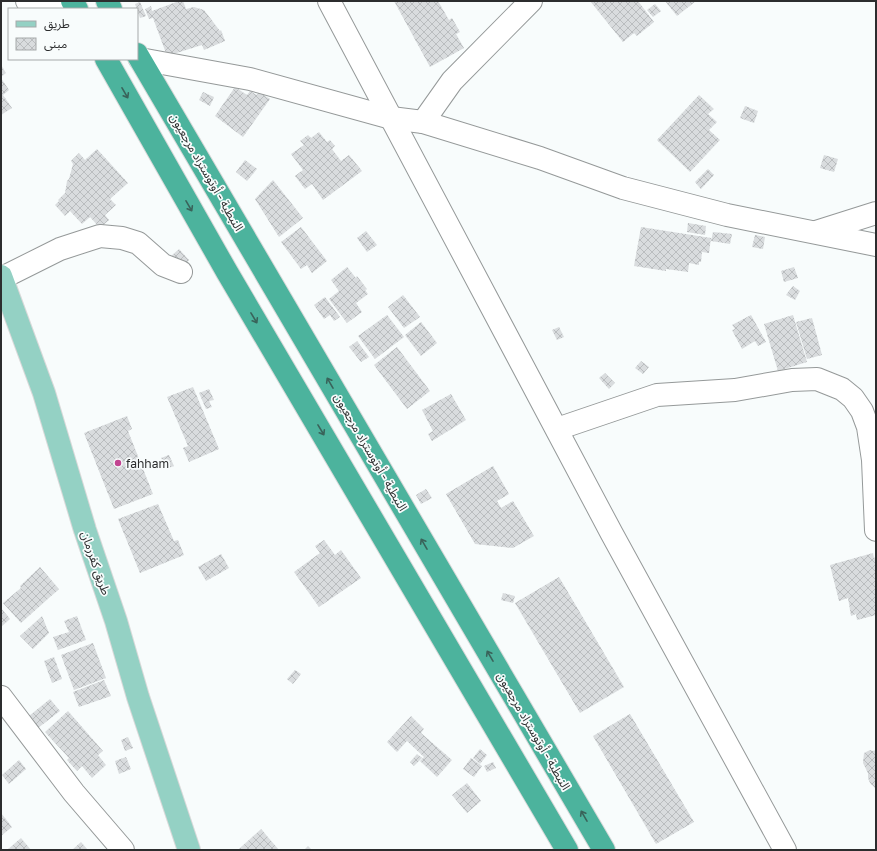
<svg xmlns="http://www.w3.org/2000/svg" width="877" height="851" font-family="'Golos Text','Noto Sans Arabic',sans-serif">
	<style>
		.building { fill: url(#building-cross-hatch) }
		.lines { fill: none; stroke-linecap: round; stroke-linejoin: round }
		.minor-casing { stroke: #959999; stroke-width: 24 }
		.major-casing { stroke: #d9d9d9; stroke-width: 24 }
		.highway-casing { stroke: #d9d9d9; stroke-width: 24 }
		.minor { stroke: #fff; stroke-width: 22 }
		.major { stroke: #94d1c4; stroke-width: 22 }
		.highway { stroke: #4cb39d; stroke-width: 22 }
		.oneway { stroke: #39635a }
		.poi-dot { fill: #c24491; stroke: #f8fcfc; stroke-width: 1.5 }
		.labels { text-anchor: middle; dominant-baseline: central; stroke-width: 3.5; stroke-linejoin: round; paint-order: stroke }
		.street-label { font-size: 12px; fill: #2c2d2e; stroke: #f8fcfc }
		.poi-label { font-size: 12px; fill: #2c2d2e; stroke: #f8fcfc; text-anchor: start }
	</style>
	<defs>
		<pattern id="building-cross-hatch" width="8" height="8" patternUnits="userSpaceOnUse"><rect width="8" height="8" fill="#d9dcde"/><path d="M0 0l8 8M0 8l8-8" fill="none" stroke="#babdbf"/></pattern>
	</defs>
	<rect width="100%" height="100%" fill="#f8fcfc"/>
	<g class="building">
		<path d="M 179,1 L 183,1 L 186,9 L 194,7 L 204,10 L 220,31 L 221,30 L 225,41 L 204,50 L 202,45 L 167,56 L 153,18 L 149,19 L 145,9 L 151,6 L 152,11 Z"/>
		<path d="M 394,1 L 438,1 L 449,20 L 452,18 L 460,32 L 456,34 L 464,48 L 430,67 Z"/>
		<path d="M 590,1 L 638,1 L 654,22 L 637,36 L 634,33 L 623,42 Z"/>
		<path d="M 665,1 L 696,1 L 677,16 Z"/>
		<path d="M 140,2 L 146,16 L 140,18 L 135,4 Z"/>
		<path d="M 655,4 L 661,11 L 653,17 L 647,10 Z"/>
		<path d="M 1,65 L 6,73 L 1,77 Z"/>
		<path d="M 1,78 L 9,90 L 3,95 L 12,108 L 1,115 Z"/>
		<path d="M 235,87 L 247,95 L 250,91 L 257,95 L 259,92 L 270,99 L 243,137 L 215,116 Z"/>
		<path d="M 203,92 L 214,97 L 210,106 L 199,100 Z"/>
		<path d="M 699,95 L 714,109 L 708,114 L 717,122 L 709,130 L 720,140 L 690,172 L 657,140 Z"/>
		<path d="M 745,106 L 758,111 L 754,123 L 740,118 Z"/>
		<path d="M 319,132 L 327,142 L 330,140 L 335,146 L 332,149 L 341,161 L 349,155 L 362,171 L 323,200 L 312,184 L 305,189 L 295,176 L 303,170 L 291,154 L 304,145 L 300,141 L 308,135 L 311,138 Z"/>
		<path d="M 97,149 L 128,183 L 110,199 L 116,205 L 105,215 L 109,220 L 100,228 L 90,217 L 82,224 L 70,211 L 65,216 L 55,205 L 59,201 L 58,200 L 65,193 L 67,181 L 69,179 L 73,164 L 71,161 L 79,153 L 85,160 Z"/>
		<path d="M 824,155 L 838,159 L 834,172 L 820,168 Z"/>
		<path d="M 245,160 L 257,169 L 247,181 L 236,172 Z"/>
		<path d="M 708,169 L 714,175 L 701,189 L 695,182 Z"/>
		<path d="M 273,180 L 303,218 L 279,237 L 255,199 Z"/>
		<path d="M 688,223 L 706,226 L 705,235 L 687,232 Z"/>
		<path d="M 301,227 L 327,261 L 312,273 L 307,265 L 301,269 L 281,242 Z"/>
		<path d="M 641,227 L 711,238 L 709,253 L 702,252 L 701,262 L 699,262 L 699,265 L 689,263 L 688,272 L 666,269 L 666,271 L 634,266 Z"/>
		<path d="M 366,231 L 377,245 L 367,252 L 357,238 Z"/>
		<path d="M 713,232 L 732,234 L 730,244 L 711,241 Z"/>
		<path d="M 755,235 L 765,237 L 763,249 L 752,247 Z"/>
		<path d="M 179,249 L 189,260 L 181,268 L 170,257 Z"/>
		<path d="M 347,267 L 356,278 L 357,276 L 367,289 L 365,290 L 368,294 L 356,303 L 362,312 L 347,323 L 329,299 L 339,291 L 331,280 Z"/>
		<path d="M 794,267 L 798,278 L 784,282 L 781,271 Z"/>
		<path d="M 793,286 L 800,291 L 795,300 L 786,295 Z"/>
		<path d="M 403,295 L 420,317 L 404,328 L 388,307 Z"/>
		<path d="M 325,297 L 340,317 L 334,321 L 330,315 L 324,319 L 314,305 Z"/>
		<path d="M 387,315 L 404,337 L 375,359 L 358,336 Z"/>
		<path d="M 751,315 L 766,342 L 758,346 L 755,341 L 742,349 L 732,330 L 735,329 L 732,325 Z"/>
		<path d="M 793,315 L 807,362 L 778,371 L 764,324 Z"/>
		<path d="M 812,318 L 822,355 L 807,359 L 796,322 Z"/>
		<path d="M 421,322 L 437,343 L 421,356 L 405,335 Z"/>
		<path d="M 559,327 L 564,337 L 557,340 L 552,330 Z"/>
		<path d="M 357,341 L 369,357 L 361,362 L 349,347 Z"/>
		<path d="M 397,347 L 430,391 L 407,409 L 374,365 Z"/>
		<path d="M 641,361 L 649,367 L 643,374 L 635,368 Z"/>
		<path d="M 605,373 L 615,383 L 609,389 L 599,378 Z"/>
		<path d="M 193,387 L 219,449 L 189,462 L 183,448 L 188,446 L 167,397 Z"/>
		<path d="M 209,389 L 214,400 L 209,401 L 212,407 L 206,409 L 199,393 Z"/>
		<path d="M 451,394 L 466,420 L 432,441 L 428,434 L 433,431 L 422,410 Z"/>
		<path d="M 127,416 L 132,429 L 128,431 L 153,494 L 114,509 L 84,433 Z"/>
		<path d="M 169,455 L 174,466 L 166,469 L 161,458 Z"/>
		<path d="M 493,466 L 509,494 L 497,501 L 501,508 L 513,501 L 534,536 L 513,548 L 475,544 L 446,494 Z"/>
		<path d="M 426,489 L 432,498 L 421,504 L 416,495 Z"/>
		<path d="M 158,504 L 174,541 L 178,540 L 184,555 L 140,573 L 118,519 Z"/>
		<path d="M 324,540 L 335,555 L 341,550 L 361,578 L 319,607 L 294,572 L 320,553 L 315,546 Z"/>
		<path d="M 873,553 L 874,558 L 876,557 L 876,615 L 857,620 L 856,614 L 851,616 L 848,598 L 839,601 L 830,565 Z"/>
		<path d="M 221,554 L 229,568 L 206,581 L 198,567 Z"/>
		<path d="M 40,567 L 59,589 L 21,623 L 3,603 L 21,588 L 20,586 Z"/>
		<path d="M 559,577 L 624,687 L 580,713 L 515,603 Z"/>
		<path d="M 503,593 L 515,596 L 513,603 L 501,600 Z"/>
		<path d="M 1,608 L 10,619 L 1,627 Z"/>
		<path d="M 42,616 L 49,633 L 33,649 L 20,636 Z"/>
		<path d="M 77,616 L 86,640 L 58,650 L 53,637 L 69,632 L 64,621 Z"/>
		<path d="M 93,643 L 106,678 L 74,690 L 61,655 Z"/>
		<path d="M 54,657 L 62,679 L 52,683 L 44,661 Z"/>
		<path d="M 295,670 L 301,674 L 293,684 L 287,679 Z"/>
		<path d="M 104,680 L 111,696 L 79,707 L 73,692 Z"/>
		<path d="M 50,699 L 60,711 L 38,728 L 29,716 Z"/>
		<path d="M 68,711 L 103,751 L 98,755 L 106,765 L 92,778 L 82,766 L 77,771 L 67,760 L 69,758 L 45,732 Z"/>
		<path d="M 630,714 L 694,822 L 656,844 L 593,736 Z"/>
		<path d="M 411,716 L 424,729 L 421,733 L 452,760 L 437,777 L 420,761 L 424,757 L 407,741 L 397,752 L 387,742 Z"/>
		<path d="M 128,737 L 133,748 L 125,751 L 121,740 Z"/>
		<path d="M 480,749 L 487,755 L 480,764 L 473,758 Z"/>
		<path d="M 870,750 L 873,751 L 876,750 L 876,790 L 874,787 L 870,783 L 868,778 L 868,773 L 863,763 L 864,753 Z"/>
		<path d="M 417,754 L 422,758 L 414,766 L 410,762 Z"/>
		<path d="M 126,757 L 131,769 L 119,774 L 115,761 Z"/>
		<path d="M 471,758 L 482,766 L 474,777 L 463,769 Z"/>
		<path d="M 19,760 L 26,769 L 9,784 L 2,775 Z"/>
		<path d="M 493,762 L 496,768 L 487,772 L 484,766 Z"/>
		<path d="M 467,783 L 481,801 L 467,813 L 452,795 Z"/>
		<path d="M 1,813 L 12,827 L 1,836 Z"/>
		<path d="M 261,829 L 279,850 L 238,850 Z"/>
		<path d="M 21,838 L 31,850 L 7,850 Z"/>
		<path d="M 81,842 L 88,850 L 72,850 Z"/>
		<path d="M 308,846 L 312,850 L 304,850 Z"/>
	</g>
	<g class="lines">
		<defs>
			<g id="minor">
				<path d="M 27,1 L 53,9"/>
				<path d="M 329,1 L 612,534 L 785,850"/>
				<path d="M 140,59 L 250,79 L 391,118 L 423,122 L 540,158 L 623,188 L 727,215 L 876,245"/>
				<path d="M 423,122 L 452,81 L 531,1"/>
				<path d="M 816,232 L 876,213"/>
				<path d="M 2,278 L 60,249 L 100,236 L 122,238 L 138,243 L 163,265 L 181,272"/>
				<path d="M 557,429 L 657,395 L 735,390 L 792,380 L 817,379 L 842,389 L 853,398 L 862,411 L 868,427 L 873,460 L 876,530"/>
				<path d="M 1,697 L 74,793 L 123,850"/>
			</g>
			<path id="major" d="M 1,276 L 44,393 L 85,530 L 116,621 L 138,697 L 189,850"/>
			<g id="highway">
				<path d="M 72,1 L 77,9"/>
				<path d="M 107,1 L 111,9"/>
				<path d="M 137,54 L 604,850"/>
				<path d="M 106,59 L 227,272 L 567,850"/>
			</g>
		</defs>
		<use href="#minor" class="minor-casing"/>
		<use href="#major" class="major-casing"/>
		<use href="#highway" class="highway-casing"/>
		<use href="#minor" class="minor"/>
		<use href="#major" class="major"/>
		<use href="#highway" class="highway"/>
	</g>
	<defs><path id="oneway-shaft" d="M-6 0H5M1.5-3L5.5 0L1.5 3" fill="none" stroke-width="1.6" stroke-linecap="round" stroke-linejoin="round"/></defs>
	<g class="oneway">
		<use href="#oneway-shaft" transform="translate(125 93) rotate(60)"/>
		<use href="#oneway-shaft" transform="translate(189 206) rotate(60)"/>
		<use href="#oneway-shaft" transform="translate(254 318) rotate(59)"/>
		<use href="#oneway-shaft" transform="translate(330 383) rotate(-120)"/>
		<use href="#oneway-shaft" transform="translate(321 430) rotate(59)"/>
		<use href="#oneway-shaft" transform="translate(424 544) rotate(-120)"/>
		<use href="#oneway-shaft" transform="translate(490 656) rotate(-120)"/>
		<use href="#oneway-shaft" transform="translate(584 816) rotate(-120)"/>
	</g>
	<circle class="poi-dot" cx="118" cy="463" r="4"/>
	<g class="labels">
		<g class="street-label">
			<text transform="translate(207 172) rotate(60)">النبطية - أوتوستراد مرجعيون</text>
			<text transform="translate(371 452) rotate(60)">النبطية - أوتوستراد مرجعيون</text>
			<text transform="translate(96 563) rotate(71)">طريق كفررمان</text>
			<text transform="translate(534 731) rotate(60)">النبطية - أوتوستراد مرجعيون</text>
		</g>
		<g class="poi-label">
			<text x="126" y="463">fahham</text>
		</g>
	</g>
	<rect width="877" height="851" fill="none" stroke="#2c2d2e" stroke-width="4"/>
	<rect x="8" y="8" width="130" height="52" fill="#f8fcfc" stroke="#a6a9aa"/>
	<rect x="16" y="21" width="20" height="6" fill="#94d1c4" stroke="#a6a9aa"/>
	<text x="44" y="28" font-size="12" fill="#2c2d2e">طريق</text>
	<rect x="16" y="38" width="20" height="12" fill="url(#building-cross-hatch)" stroke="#a6a9aa"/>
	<text x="44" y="48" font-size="12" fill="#2c2d2e">مبنى</text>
</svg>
